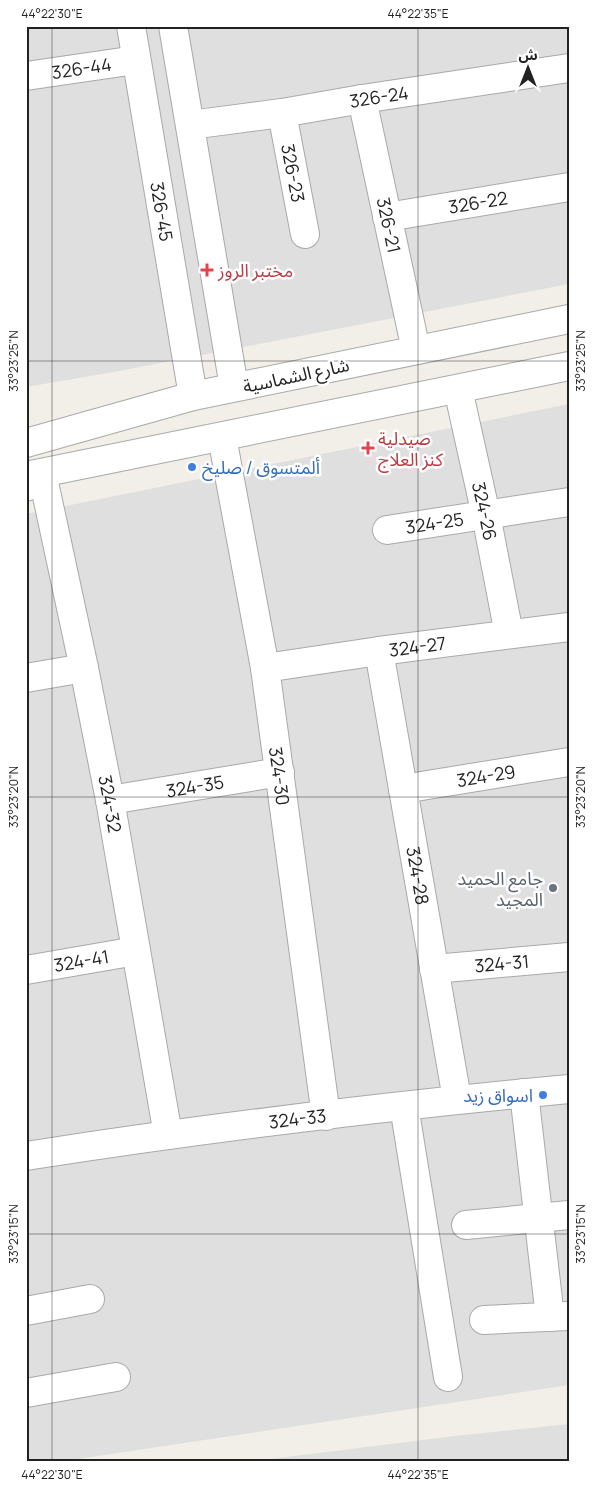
<svg xmlns="http://www.w3.org/2000/svg" width="595" height="1488" font-family="Manrope,'Noto Sans Arabic',sans-serif">
	<style>
		.residential { fill: #e0dfdf }
		.lines { fill: none; stroke-linecap: round; stroke-linejoin: round }
		.minor-casing { stroke: #a9a9a9; stroke-width: 30 }
		.minor { stroke: #fff; stroke-width: 28 }
		.ticks { fill: none; stroke: #222; stroke-width: 1; stroke-opacity: 0.45 }
		.health-dot { fill: #e0444e; stroke: #fff; stroke-width: 2 }
		.shop-dot { fill: #3f7fe0; stroke: #fff; stroke-width: 2 }
		.worship-dot { fill: #6b7280; stroke: #fff; stroke-width: 2 }
		.labels { text-anchor: middle; dominant-baseline: central; stroke-width: 5; stroke-linejoin: round; paint-order: stroke }
		.street-label { font-size: 18px; fill: #222; stroke: #fff }
		.health-label { font-size: 18px; fill: #be3a42; stroke: #fff; text-anchor: start }
		.shop-label { font-size: 18px; fill: #366cbe; stroke: #fff; text-anchor: start }
		.worship-label { font-size: 18px; fill: #5b616d; stroke: #fff; text-anchor: end }
		.neatline { fill: none; stroke: #222; stroke-width: 2 }
		.ticks-label { font-size: 12px; text-anchor: middle; fill: #222 }
	</style>
	<rect width="100%" height="100%" fill="#f2efe9"/>
	<g class="residential">
		<path d="M 26,26 L 569,26 L 569,284 L 114,372 L 26,387 Z"/>
		<path d="M 569,404 L 569,1385 L 58,1462 L 26,1462 L 26,514 Z"/>
		<path d="M 569,1424 L 569,1462 L 246,1462 L 455,1436 Z"/>
	</g>
	<g class="lines">
		<defs>
			<g id="minor">
				<path id="s1" d="M 131,26 L 193,396"/>
				<path d="M 173,26 L 234,387"/>
				<path id="s2" d="M 26,76 L 136,60"/>
				<path id="s3" d="M 362,99 L 416,350"/>
				<path id="s4" d="M 282,113 L 305,234"/>
				<path id="s5" d="M 190,125 L 282,113 L 362,99 L 569,68"/>
				<path id="s6" d="M 387,217 L 569,187"/>
				<path id="s7" d="M 458,389 L 486,515 L 509,634"/>
				<path id="s8" d="M 222,437 L 265,668 L 326,1116"/>
				<path d="M 26,443 L 193,396 L 569,319"/>
				<path d="M 26,476 L 569,366"/>
				<path id="s9" d="M 26,487 L 42,473 L 84,668 L 110,800 L 168,1135"/>
				<path id="s10" d="M 387,530 L 569,502"/>
				<path id="s11" d="M 379,651 L 457,1099"/>
				<path id="s12" d="M 265,668 L 379,651 L 569,627"/>
				<path d="M 26,678 L 84,668"/>
				<path id="s13" d="M 403,789 L 569,762"/>
				<path id="s14" d="M 110,800 L 280,772"/>
				<path id="s15" d="M 434,969 L 569,957"/>
				<path id="s16" d="M 26,970 L 136,951"/>
				<path d="M 524,1093 L 550,1317"/>
				<path d="M 404,1106 L 448,1377"/>
				<path id="s17" d="M 26,1156 C 206,1128 387,1106 569,1089"/>
				<path d="M 466,1225 L 569,1215"/>
				<path d="M 26,1311 L 90,1299"/>
				<path d="M 484,1320 L 568,1316"/>
				<path d="M 26,1393 L 116,1377"/>
			</g>
		</defs>
		<use href="#minor" class="minor-casing"/>
		<use href="#minor" class="minor"/>
	</g>
	<path class="ticks" d="M 52,26 L 52,1462M 418,26 L 418,1462M 26,361 L 569,361M 26,797 L 569,797M 26,1234 L 569,1234"/>
	<g class="health-dot">
		<path d="M204.5 262.5h5v5h5v5h-5v5h-5v-5h-5v-5h5z"/>
		<path d="M365.5 440.5h5v5h5v5h-5v5h-5v-5h-5v-5h5z"/>
	</g>
	<g class="shop-dot">
		<circle cx="192" cy="467" r="5"/>
		<circle cx="543" cy="1095" r="5"/>
	</g>
	<circle class="worship-dot" cx="553" cy="888" r="5"/>
	<g class="labels">
		<g class="street-label">
			<text stroke="none"><textPath href="#s2" startOffset="56">326-44</textPath></text>
			<text stroke="none"><textPath href="#s5" startOffset="191">326-24</textPath></text>
			<text stroke="none"><textPath href="#s4" startOffset="61">326-23</textPath></text>
			<text stroke="none"><textPath href="#s6" startOffset="92">326-22</textPath></text>
			<text stroke="none"><textPath href="#s1" startOffset="188">326-45</textPath></text>
			<text stroke="none"><textPath href="#s3" startOffset="129">326-21</textPath></text>
			<text transform="translate(296 375) rotate(-12)">شارع الشماسية</text>
			<text stroke="none"><textPath href="#s7" startOffset="125">324-26</textPath></text>
			<text stroke="none"><textPath href="#s10" startOffset="48">324-25</textPath></text>
			<text stroke="none"><textPath href="#s12" startOffset="154">324-27</textPath></text>
			<text stroke="none"><textPath href="#s8" startOffset="344">324-30</textPath></text>
			<text stroke="none"><textPath href="#s13" startOffset="84">324-29</textPath></text>
			<text stroke="none"><textPath href="#s14" startOffset="86">324-35</textPath></text>
			<text stroke="none"><textPath href="#s9" startOffset="359">324-32</textPath></text>
			<text stroke="none"><textPath href="#s11" startOffset="228">324-28</textPath></text>
			<text stroke="none"><textPath href="#s16" startOffset="56">324-41</textPath></text>
			<text stroke="none"><textPath href="#s15" startOffset="68">324-31</textPath></text>
			<text stroke="none"><textPath href="#s17" startOffset="274">324-33</textPath></text>
		</g>
		<g class="health-label">
			<text x="218" y="270">مختبر الروز</text>
			<text x="378" y="438">صيدلية<tspan x="378" dy="21">كنز العلاج</tspan></text>
		</g>
		<g class="shop-label">
			<text x="202" y="467">ألمتسوق / صليخ</text>
			<text x="533" y="1095" text-anchor="end">اسواق زيد</text>
		</g>
		<g class="worship-label">
			<text x="543" y="878">جامع الحميد<tspan x="543" dy="21">المجيد</tspan></text>
		</g>
	</g>
	<rect width="595" height="1488" fill="none" stroke="#ffffff" stroke-width="55"/>
	<g transform="translate(528 68)" stroke="#ffffff" stroke-width="4" paint-order="stroke">
	<path d="M0-4L9 19L0 12L-9 19Z" fill="#222222"/>
	<text y="-8" font-size="14" font-weight="bold" text-anchor="middle" fill="#222222">ش</text>
	</g>
	<rect x="28" y="28" width="540" height="1432" class="neatline"/>
	<g class="ticks-label">
		<text x="52" y="18">44°22'30"E</text>
		<text x="418" y="18">44°22'35"E</text>
		<text transform="translate(14 361) rotate(-90)" y="4">33°23'25"N</text>
		<text transform="translate(581 361) rotate(-90)" y="4">33°23'25"N</text>
		<text transform="translate(14 797) rotate(-90)" y="4">33°23'20"N</text>
		<text transform="translate(581 797) rotate(-90)" y="4">33°23'20"N</text>
		<text transform="translate(14 1234) rotate(-90)" y="4">33°23'15"N</text>
		<text transform="translate(581 1234) rotate(-90)" y="4">33°23'15"N</text>
		<text x="52" y="1479">44°22'30"E</text>
		<text x="418" y="1479">44°22'35"E</text>
	</g>
</svg>
